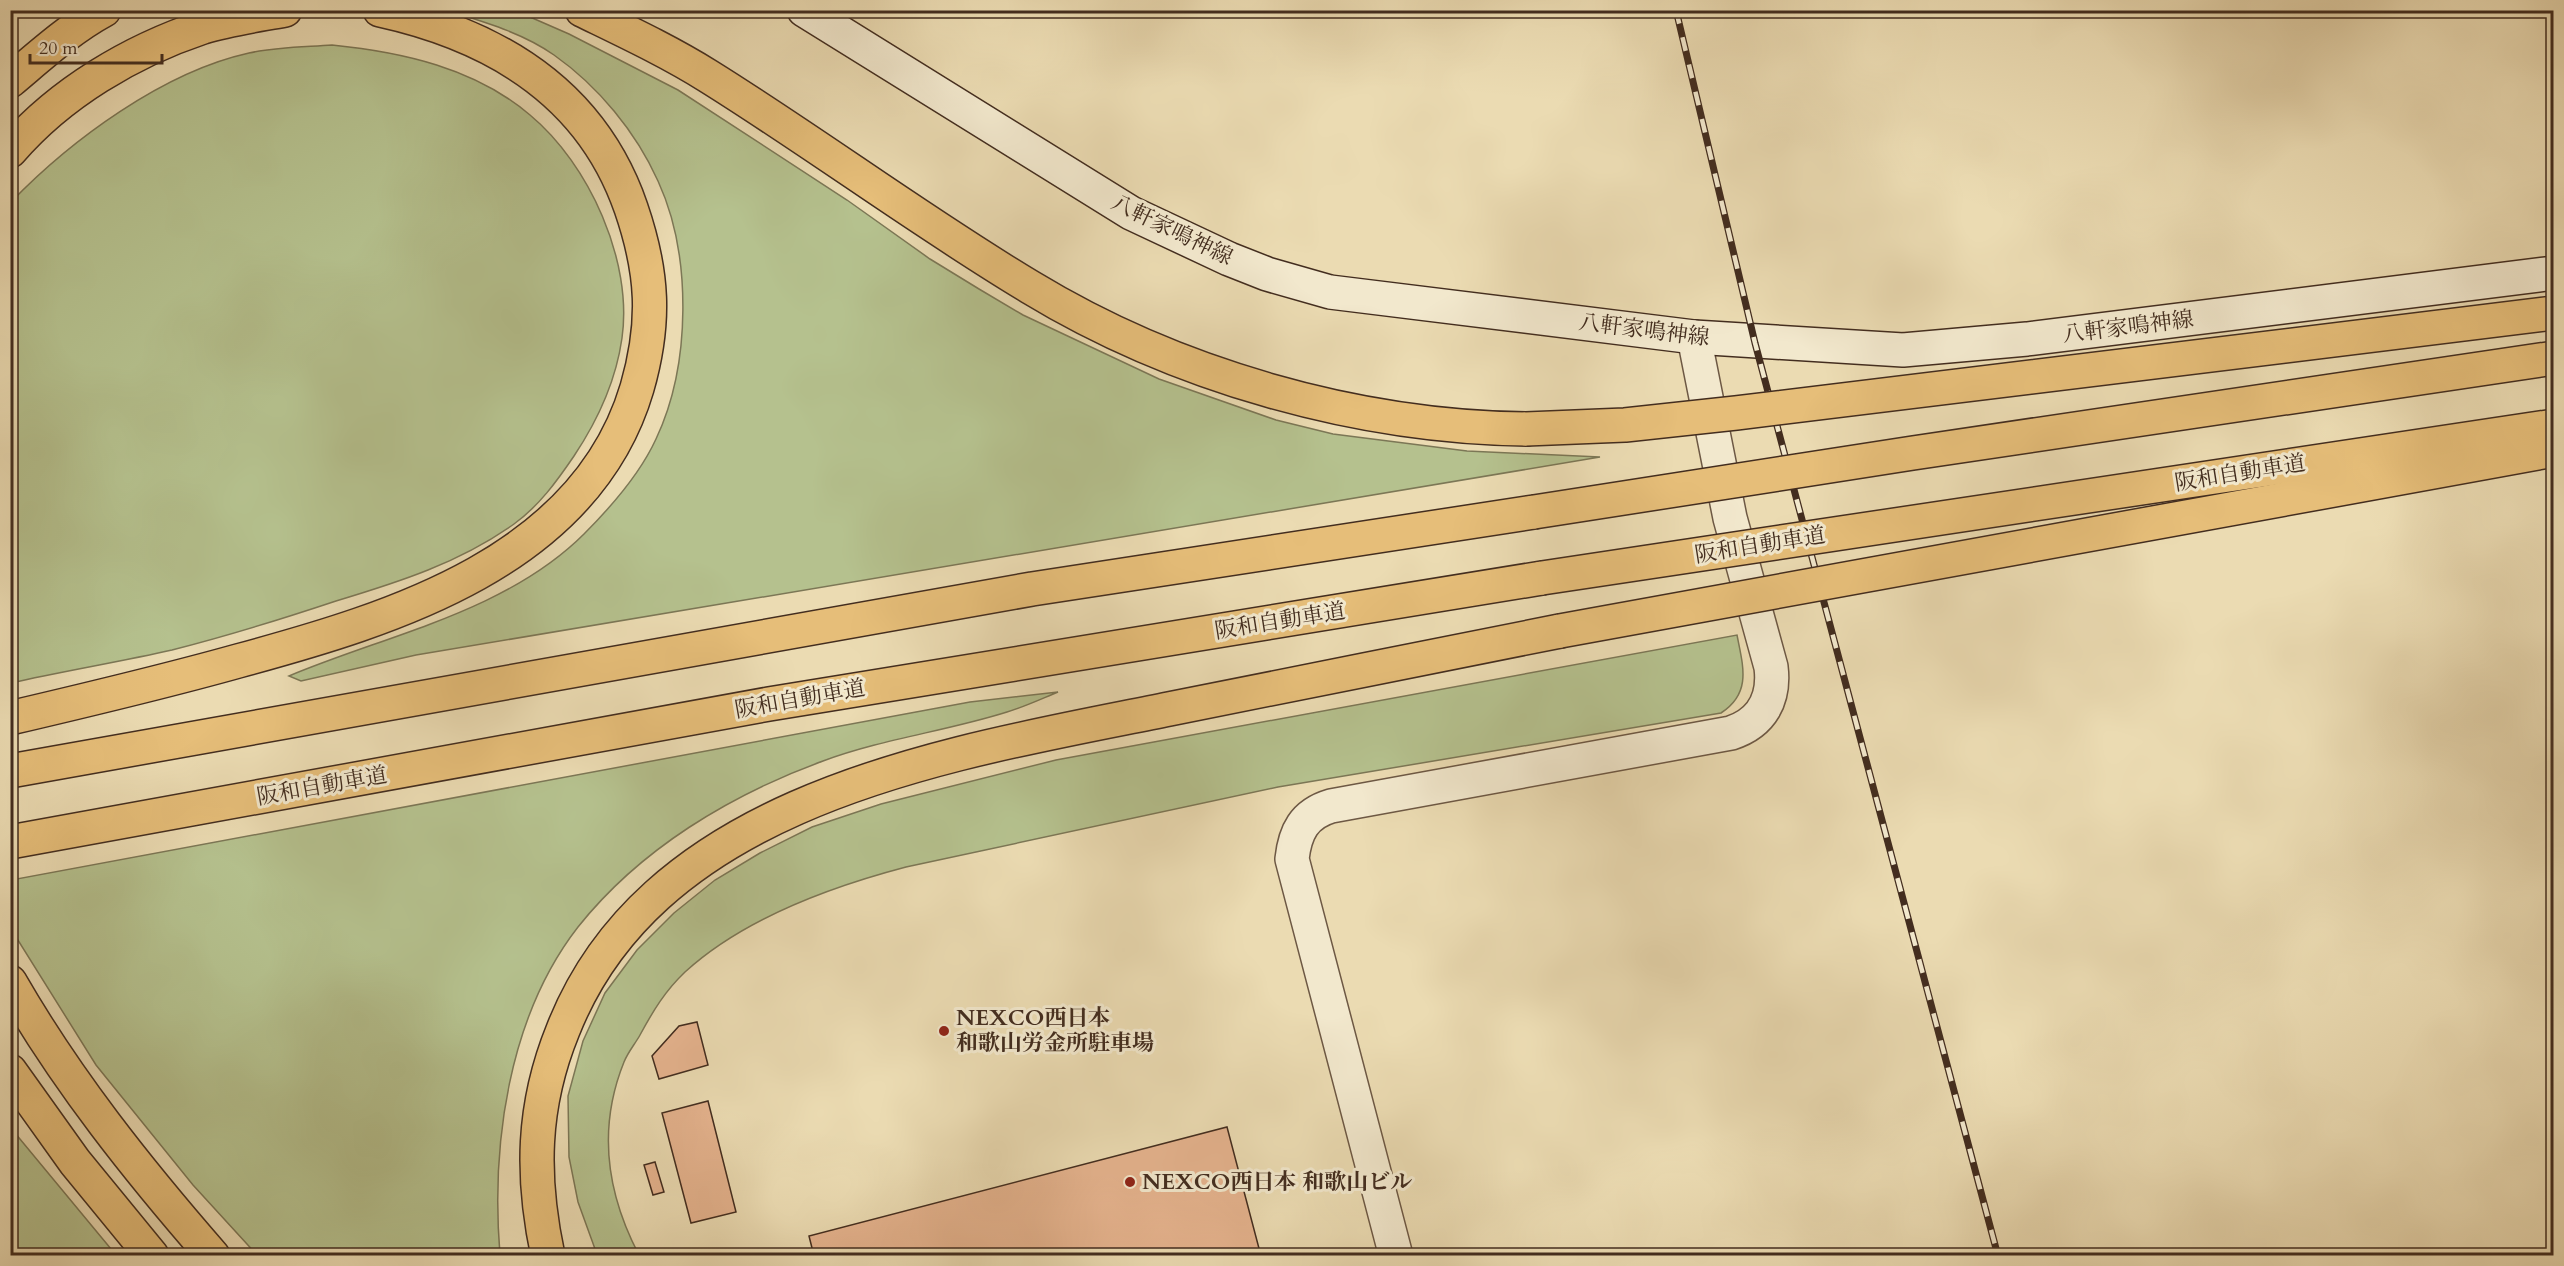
<svg xmlns="http://www.w3.org/2000/svg" width="2564" height="1266" font-family="Cardo,'Noto Serif JP',serif">
	<style>
		.green { fill: #b5c18e; stroke: #7c7756; stroke-width: 1.5 }
		.building { fill: #e5b38e; stroke: #432d1f; stroke-width: 1.5 }
		.lines { fill: none; stroke-linecap: round; stroke-linejoin: round }
		.minor-casing { stroke: #6d5844; stroke-width: 36 }
		.secondary-casing { stroke: #432d1f; stroke-width: 36 }
		.motorway-casing { stroke: #432d1f; stroke-width: 36 }
		.minor { stroke: #f2e8cd; stroke-width: 33 }
		.secondary { stroke: #f2e8cd; stroke-width: 33 }
		.motorway { stroke: #e6be79; stroke-width: 33 }
		.rail-casing { stroke: #432d1f; stroke-width: 7 }
		.rail { stroke: #f2e8cd; stroke-width: 4.5; stroke-dasharray: 14; stroke-linecap: butt }
		.motorway-bridge-casing { stroke: #432d1f; stroke-width: 36; stroke-linecap: butt }
		.motorway-bridge { stroke: #e6be79; stroke-width: 33 }
		.poi-dot { fill: #8f2418; stroke: #f2e8cd; stroke-width: 2 }
		.labels { text-anchor: middle; dominant-baseline: central; stroke-width: 6; stroke-linejoin: round; paint-order: stroke }
		.street-label { font-size: 22px; fill: #432d1f; stroke: #f2e8cd }
		.poi-label { font-size: 22px; font-weight: bold; fill: #432d1f; stroke: #f2e8cd; text-anchor: start }
	</style>
	<rect width="100%" height="100%" fill="#ebdbb2"/>
	<filter id="stains"><feTurbulence type="fractalNoise" baseFrequency=".00333" numOctaves="4"/><feColorMatrix values="0 0 0 0 .2 0 0 0 0 .09 0 0 0 0 .02 0 0 0 .5 -.17"/></filter>
	<radialGradient id="worn" r=".72"><stop offset=".6" stop-color="#630" stop-opacity="0"/><stop offset="1" stop-color="#630" stop-opacity=".3"/></radialGradient>
	<g class="green">
		<path d="M 514,10 L 569,34 L 678,90 L 847,200 L 930,259 L 979,289 L 1023,315 L 1159,379 L 1276,420 L 1333,434 L 1467,451 L 1600,457 L 416,655 L 301,681 L 289,676 C 386,635 506,612 584,534 C 611,507 640,474 656,439 C 691,365 692,255 658,181 C 636,132 598,86 554,55 C 523,33 484,22 449,11 Z"/>
		<path d="M 332,45 C 402,52 475,68 530,115 C 589,164 633,261 622,338 C 616,381 598,420 574,456 C 557,481 539,506 514,524 C 459,563 399,582 336,601 C 282,619 227,636 172,650 C 119,662 64,671 11,683 L 11,202 C 71,140 163,72 249,53 C 276,47 305,47 332,45 Z"/>
		<path d="M 1737,635 C 1743,666 1752,693 1721,713 L 1278,787 L 906,867 C 830,887 744,918 685,972 C 665,991 653,1011 640,1035 C 635,1044 628,1052 624,1062 C 597,1129 607,1194 639,1255 L 599,1255 L 595,1249 L 578,1202 L 569,1157 L 568,1096 L 583,1041 L 605,993 L 637,950 L 674,913 L 715,880 L 760,853 L 812,827 L 881,804 L 1056,760 Z"/>
		<path d="M 1058,692 C 1041,699 1024,707 1007,712 C 947,731 882,739 823,761 C 730,795 640,849 578,927 C 508,1017 491,1146 500,1255 L 257,1255 L 193,1185 L 96,1065 L 11,929 L 11,880 L 970,702 Z"/>
		<path d="M 10,1127 L 116,1255 L 11,1255 Z"/>
	</g>
	<g class="building">
		<path d="M 697,1022 L 708,1065 L 659,1079 L 652,1056 L 679,1026 Z"/>
		<path d="M 708,1101 L 736,1212 L 691,1223 L 662,1113 Z"/>
		<path d="M 1227,1127 L 1261,1256 L 814,1256 L 809,1236 Z"/>
		<path d="M 655,1162 L 664,1192 L 653,1195 L 644,1165 Z"/>
	</g>
	<g class="lines">
		<defs>
			<path id="minor" d="M 1396,1256 L 1292,859 C 1295,832 1304,814 1331,806 L 1731,733 C 1762,723 1775,699 1771,667 L 1730,518 L 1694,337"/>
			<path id="secondary" d="M 804,10 L 1131,213 L 1229,259 L 1267,274 L 1330,292 L 1694,337 L 1903,350 L 2027,339 L 2554,273"/>
			<g id="motorway">
				<path d="M 582,10 C 625,31 668,51 708,76 C 817,144 920,221 1030,287 C 1175,375 1356,427 1526,429"/>
				<path d="M 10,81 C 40,56 69,29 104,10"/>
				<path d="M 10,151 C 60,93 131,51 203,27 C 229,19 258,15 285,10"/>
				<path d="M 10,718 C 87,700 163,682 238,661 C 393,619 586,561 637,388 C 656,322 653,272 631,208 C 591,92 494,35 380,10"/>
				<path d="M 10,771 L 1032,589 L 1534,512"/>
				<path d="M 10,842 L 769,704 L 1542,578"/>
				<path d="M 10,982 C 67,1081 138,1170 213,1256"/>
				<path d="M 10,1071 L 75,1162 L 152,1256"/>
				<path d="M 548,1256 C 531,1176 532,1106 563,1030 C 655,796 952,753 1169,709 C 1299,683 1430,657 1560,631"/>
			</g>
		</defs>
		<use href="#minor" class="minor-casing"/>
		<use href="#secondary" class="secondary-casing"/>
		<use href="#motorway" class="motorway-casing"/>
		<use href="#minor" class="minor"/>
		<use href="#secondary" class="secondary"/>
		<use href="#motorway" class="motorway"/>
		<defs>
			<path id="rail" d="M 1676,10 L 1755,343 L 1998,1256"/>
		</defs>
		<use href="#rail" class="rail-casing"/>
		<use href="#rail" class="rail"/>
		<defs>
			<g id="motorway-bridge">
				<path d="M 1526,429 L 1625,425 L 1736,413 L 2554,313"/>
				<path d="M 1534,512 L 1913,453 L 2554,358"/>
				<path d="M 1542,578 L 2554,426"/>
				<path d="M 1560,631 L 2554,450"/>
			</g>
		</defs>
		<use href="#motorway-bridge" class="motorway-bridge-casing"/>
		<use href="#motorway-bridge" class="motorway-bridge"/>
	</g>
	<g class="poi-dot">
		<circle cx="944" cy="1031" r="6"/>
		<circle cx="1130" cy="1182" r="6"/>
	</g>
	<g class="labels">
		<g class="street-label">
			<text transform="translate(1172 230) rotate(26)">八軒家鳴神線</text>
			<text transform="translate(2128 327) rotate(-7)">八軒家鳴神線</text>
			<text transform="translate(1644 330) rotate(7)">八軒家鳴神線</text>
			<text transform="translate(2240 473) rotate(-9)">阪和自動車道</text>
			<text transform="translate(1760 545) rotate(-9)">阪和自動車道</text>
			<text transform="translate(1280 621) rotate(-9)">阪和自動車道</text>
			<text transform="translate(800 699) rotate(-10)">阪和自動車道</text>
			<text transform="translate(322 786) rotate(-10)">阪和自動車道</text>
		</g>
		<g class="poi-label">
			<text x="956" y="1018">NEXCO西日本<tspan x="956" dy="25">和歌山労金所駐車場</tspan></text>
			<text x="1142" y="1182">NEXCO西日本 和歌山ビル</text>
		</g>
	</g>
	<rect width="2564" height="1266" fill="none" stroke="#ebdbb2" stroke-width="36"/>
	<rect x="12" y="12" width="2540" height="1242" fill="none" stroke="#432d1f" stroke-width="3"/>
	<rect x="18" y="18" width="2528" height="1230" fill="none" stroke="#432d1f" stroke-width="1.5"/>
	<path d="M30 54v9h132v-9" fill="none" stroke="#432d1f" stroke-width="3"/>
	<text x="39" y="54" font-size="18" fill="#432d1f" stroke="#f2e8cd" stroke-width="4.5" paint-order="stroke">20 m</text>
	<rect width="100%" height="100%" filter="url(#stains)"/>
	<rect width="100%" height="100%" fill="url(#worn)"/>
</svg>
